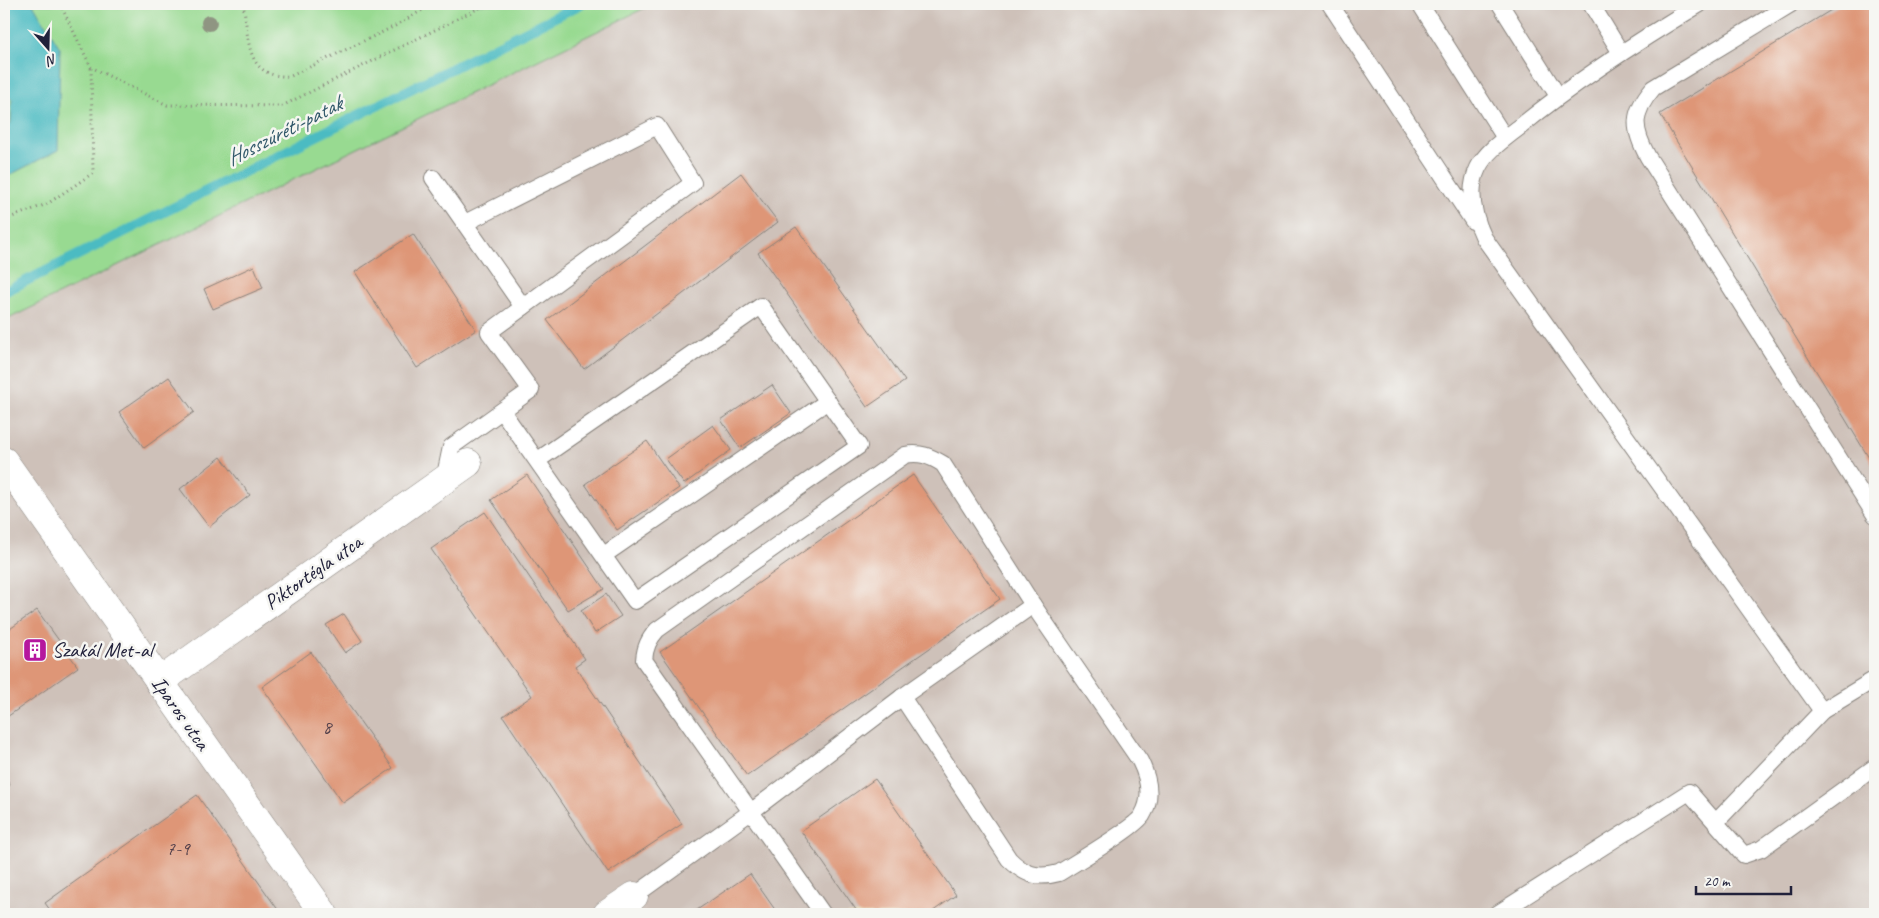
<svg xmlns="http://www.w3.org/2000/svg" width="1879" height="918" font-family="Caveat,sans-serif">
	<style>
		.industrial { fill: #cec1b9 }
		.green { fill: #98da91; stroke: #5d7e66 }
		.water { fill: #4cbbc2; stroke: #376e7e }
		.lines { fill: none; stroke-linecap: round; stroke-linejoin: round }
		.stream { stroke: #4cbbc2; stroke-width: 10 }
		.building { fill: #de9677 }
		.service-casing { stroke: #86807a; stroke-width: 18 }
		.minor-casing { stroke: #86807a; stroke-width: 29 }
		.path { stroke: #86807a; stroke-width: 3; stroke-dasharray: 1 4; stroke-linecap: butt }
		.service { stroke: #fff; stroke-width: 16 }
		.minor { stroke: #fff; stroke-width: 28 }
		.tree { fill: #8f9582 }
		.labels { text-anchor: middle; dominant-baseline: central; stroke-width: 5; stroke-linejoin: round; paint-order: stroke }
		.number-label { font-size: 19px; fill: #513f4a }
		.street-label { font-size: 21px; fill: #22223b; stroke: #f6f6f2 }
		.poi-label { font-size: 21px; fill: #22223b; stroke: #f6f6f2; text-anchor: start }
		.water-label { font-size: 22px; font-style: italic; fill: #31586a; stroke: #f6f6f2 }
	</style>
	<rect width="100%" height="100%" fill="#f6f6f2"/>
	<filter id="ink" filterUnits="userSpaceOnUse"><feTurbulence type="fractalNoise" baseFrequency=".02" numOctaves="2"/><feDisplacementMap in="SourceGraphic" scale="10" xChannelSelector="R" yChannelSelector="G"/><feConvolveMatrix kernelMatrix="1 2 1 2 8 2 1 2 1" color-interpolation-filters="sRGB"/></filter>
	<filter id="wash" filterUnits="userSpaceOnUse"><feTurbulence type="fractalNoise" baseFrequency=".0096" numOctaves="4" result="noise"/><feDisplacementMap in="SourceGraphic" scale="20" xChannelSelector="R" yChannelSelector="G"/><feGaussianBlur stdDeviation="1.12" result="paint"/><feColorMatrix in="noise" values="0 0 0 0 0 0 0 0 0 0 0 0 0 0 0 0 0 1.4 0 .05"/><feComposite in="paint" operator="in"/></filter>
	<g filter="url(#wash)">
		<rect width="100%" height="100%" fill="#e9deba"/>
		<path class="industrial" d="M 653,4 L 1875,4 L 1875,914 L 4,914 L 4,321 Z"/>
		<path class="green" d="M 4,4 L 653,4 L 4,321 Z"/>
		<path class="water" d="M 4,4 L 33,4 L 60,48 L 58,150 L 4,178 L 4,129 L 11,123 L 12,99 L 4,95 Z"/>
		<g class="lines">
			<path class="stream" d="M 4,292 L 581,4"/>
		</g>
		<g id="blocks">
			<g class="building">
				<path d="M 1841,4 L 1875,4 L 1875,468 L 1660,114 Z"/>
				<path d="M 741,173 L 778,222 L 584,369 L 547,320 Z"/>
				<path d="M 796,227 L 905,381 L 867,407 L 758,253 Z"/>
				<path d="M 413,234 L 476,330 L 417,368 L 355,272 Z"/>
				<path d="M 254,266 L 263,288 L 213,309 L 204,289 Z"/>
				<path d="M 169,377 L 194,412 L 144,448 L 119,412 Z"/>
				<path d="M 772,385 L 791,413 L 740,448 L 721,420 Z"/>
				<path d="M 713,425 L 731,450 L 684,484 L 666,459 Z"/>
				<path d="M 647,441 L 679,488 L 617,530 L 585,484 Z"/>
				<path d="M 221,457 L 250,495 L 209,527 L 180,489 Z"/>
				<path d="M 527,475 L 604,589 L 568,610 L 491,500 Z"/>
				<path d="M 913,475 L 1000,599 L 747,776 L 660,652 Z"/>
				<path d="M 485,512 L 585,659 L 575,666 L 682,824 L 608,873 L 503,716 L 532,696 L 431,549 Z"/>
				<path d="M 606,594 L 621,616 L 595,633 L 581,611 Z"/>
				<path d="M 37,610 L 78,667 L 4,719 L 4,633 Z"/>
				<path d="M 344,614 L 362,641 L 345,653 L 326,625 Z"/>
				<path d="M 311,652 L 393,768 L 343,803 L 262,687 Z"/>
				<path d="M 4,776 L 10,785 L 4,790 Z"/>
				<path d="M 875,779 L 956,895 L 929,914 L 859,914 L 801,831 Z"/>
				<path d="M 197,795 L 281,914 L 53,914 L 45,903 Z"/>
				<path d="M 750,874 L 778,914 L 691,914 Z"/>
			</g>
		</g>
	</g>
	<g filter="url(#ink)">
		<use href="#blocks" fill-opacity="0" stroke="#86807a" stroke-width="1"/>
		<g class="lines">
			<defs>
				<g id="service">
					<path d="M 1330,4 L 1473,221"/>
					<path d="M 1420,4 L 1505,138"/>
					<path d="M 1500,4 L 1558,96"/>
					<path d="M 1591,4 L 1621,53"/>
					<path d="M 1700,4 C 1638,41 1577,80 1521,126 C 1506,138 1486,151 1478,168 C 1467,191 1474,217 1484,238 L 1822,711"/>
					<path d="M 1791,4 L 1653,88 C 1632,113 1632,128 1648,157 L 1875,515"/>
					<path d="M 433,178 L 523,307"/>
					<path d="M 502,411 L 635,601 L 859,446 L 761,306 L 538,460"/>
					<path d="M 444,480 L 451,447 L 531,390 L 489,332 L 693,183 L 657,126 L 465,223"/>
					<path d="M 604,555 L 828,401"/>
					<path d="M 902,697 L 1009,859 C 1025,875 1037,879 1059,873 C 1076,862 1133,829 1142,816 C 1153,798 1149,779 1140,761 L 1033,605"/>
					<path d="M 1717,821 L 1822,711 L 1875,679"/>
					<path d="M 634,896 L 752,811 L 902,697 L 1033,605 L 943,464 C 930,456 920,452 905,455 L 657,630 C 649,639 645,647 644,660 L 823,914"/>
					<path d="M 1497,914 L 1689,792 L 1744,855 L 1761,849 L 1875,767"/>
				</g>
				<g id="minor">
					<path d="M 4,461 L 324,914"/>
					<path d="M 159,682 L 468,463"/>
					<path d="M 607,914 L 634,896"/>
				</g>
			</defs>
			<use href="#service" class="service-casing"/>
			<use href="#minor" class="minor-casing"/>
			<g class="path">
				<path d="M 60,4 L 91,67 L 167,105 L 282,106 L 487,4"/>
				<path d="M 243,4 C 250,37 243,79 291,76 L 395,26 L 433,4"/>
				<path d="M 4,220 L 47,204 L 93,173 L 91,67"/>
			</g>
			<use href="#service" class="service"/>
			<use href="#minor" class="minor"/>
		</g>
		<circle class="tree" cx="209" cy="23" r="8"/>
	</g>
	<defs>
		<symbol id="building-square" viewBox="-11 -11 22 22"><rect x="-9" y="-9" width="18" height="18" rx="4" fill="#b5179e" stroke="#f6f6f2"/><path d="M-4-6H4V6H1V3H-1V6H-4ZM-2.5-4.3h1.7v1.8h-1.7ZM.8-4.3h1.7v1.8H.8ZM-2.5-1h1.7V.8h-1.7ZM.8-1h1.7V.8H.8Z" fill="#fff"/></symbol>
	</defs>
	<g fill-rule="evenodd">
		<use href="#building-square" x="21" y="636" width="28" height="28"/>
	</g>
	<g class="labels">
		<g class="number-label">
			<text x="327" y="727">8</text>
			<text x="178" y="849">7-9</text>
		</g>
		<g class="street-label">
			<text transform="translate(313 572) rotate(-35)">Piktortégla utca</text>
			<text transform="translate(181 713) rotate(55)">Iparos utca</text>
		</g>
		<g class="poi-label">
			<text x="52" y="650">Szakál Met-al</text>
		</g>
		<g class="water-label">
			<text transform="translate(284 131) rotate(-27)">Hosszúréti-patak</text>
		</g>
	</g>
	<rect width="1879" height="918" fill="none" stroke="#f6f6f2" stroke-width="20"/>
	<g transform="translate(48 48) rotate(160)" stroke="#f6f6f2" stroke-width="4" paint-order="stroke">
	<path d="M0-4L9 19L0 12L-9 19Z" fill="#22223b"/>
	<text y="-8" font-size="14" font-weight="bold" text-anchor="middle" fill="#22223b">N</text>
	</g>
	<path d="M1696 886v8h95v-8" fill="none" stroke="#22223b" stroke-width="2.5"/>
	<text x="1704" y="886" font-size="15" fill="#22223b" stroke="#f6f6f2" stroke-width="4" paint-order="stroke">20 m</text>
</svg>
